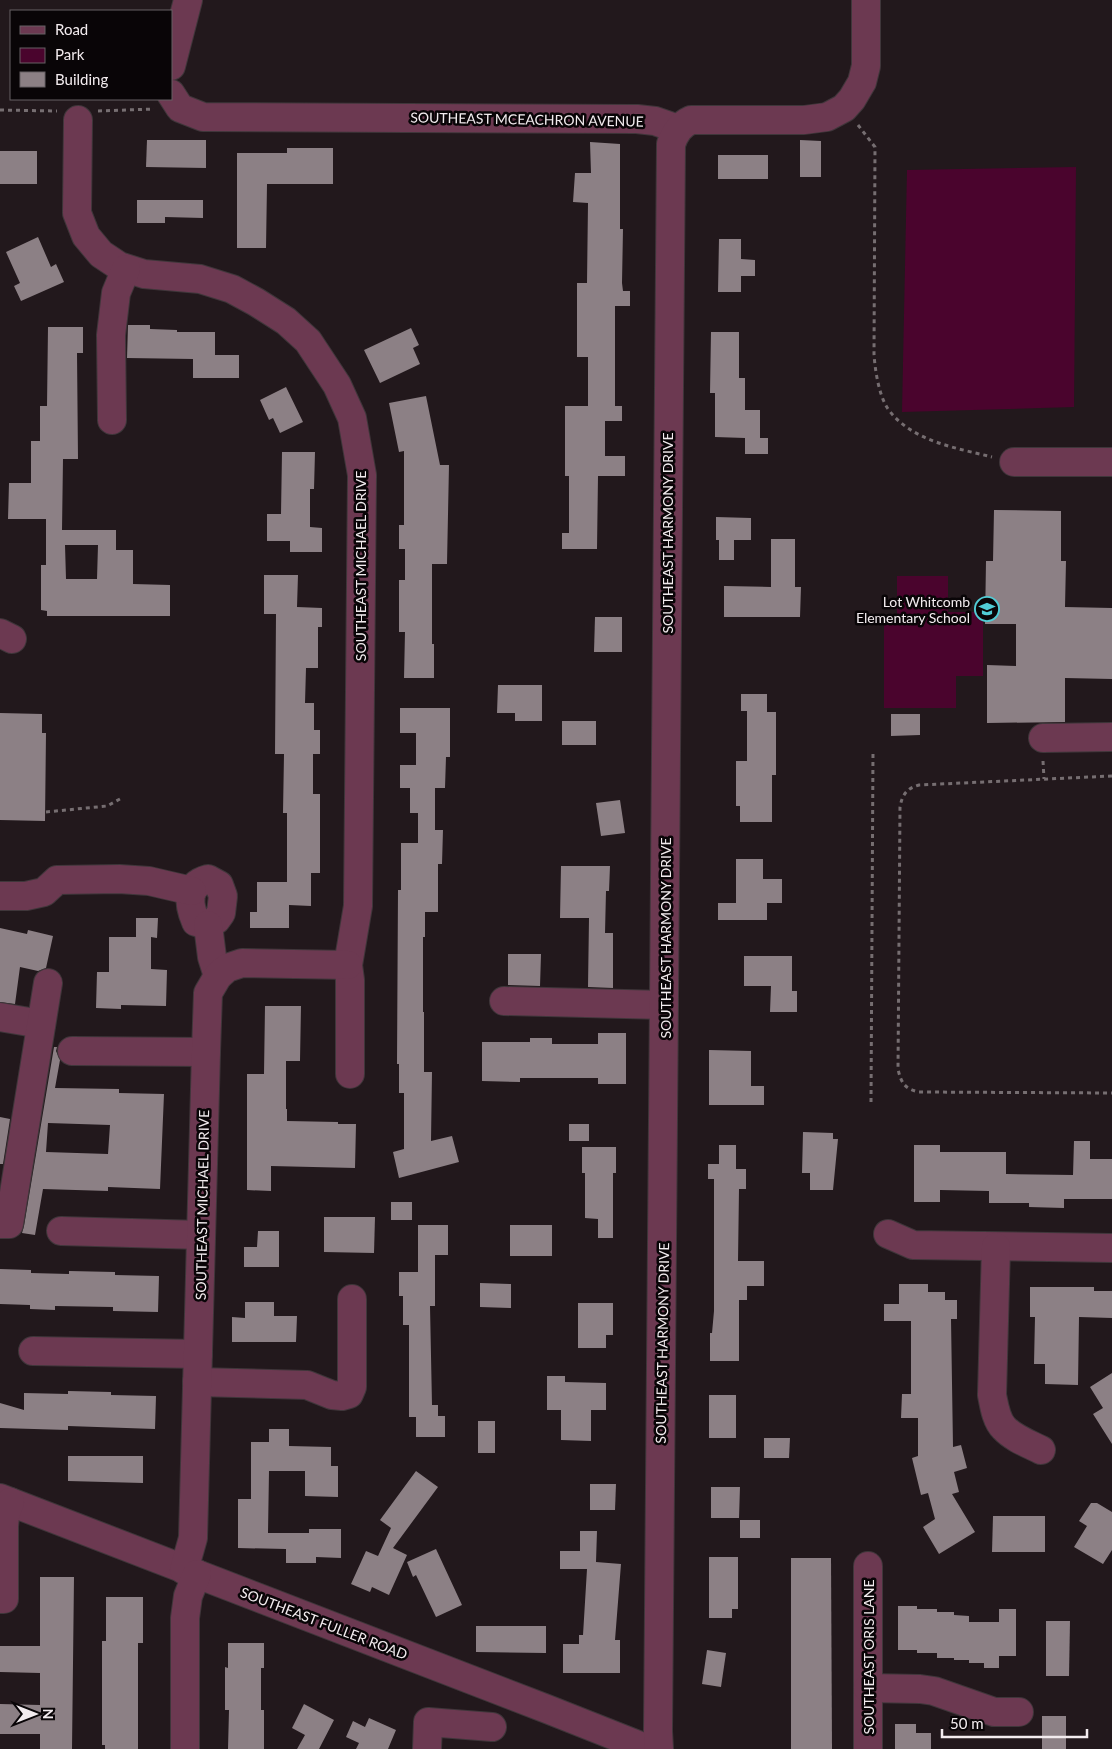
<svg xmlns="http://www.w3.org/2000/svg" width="1112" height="1749" font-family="Lato,sans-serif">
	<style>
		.green { fill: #4a042d }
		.building { fill: #8c8085; fill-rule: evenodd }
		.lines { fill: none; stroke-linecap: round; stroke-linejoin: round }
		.minor-casing { stroke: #3f363a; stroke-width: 30 }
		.path { stroke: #766e71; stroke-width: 3; stroke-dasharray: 4 4; stroke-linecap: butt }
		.minor { stroke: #6c3951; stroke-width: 28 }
		.labels { text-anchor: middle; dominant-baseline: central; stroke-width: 5; stroke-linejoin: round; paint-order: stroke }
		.street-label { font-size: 14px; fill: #f3ecef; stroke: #090507 }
		.poi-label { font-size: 14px; fill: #f3ecef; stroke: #090507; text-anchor: end }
	</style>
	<rect width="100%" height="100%" fill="#22181c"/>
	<g class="green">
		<path d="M 1076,167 L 1074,407 L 902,412 L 907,170 Z"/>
		<path d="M 897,576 L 948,576 L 948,612 L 983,612 L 983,676 L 956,676 L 956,708 L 884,708 L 884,616 L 897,616 Z"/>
	</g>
	<g class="building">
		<path d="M 147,140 L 206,140 L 206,168 L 146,167 Z"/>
		<path d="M 800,140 L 821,141 L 821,177 L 800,177 Z"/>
		<path d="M 590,142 L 620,144 L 620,229 L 623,229 L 622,283 L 623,291 L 630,291 L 630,306 L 615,306 L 615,406 L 622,406 L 622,421 L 605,421 L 605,456 L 625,456 L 625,476 L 598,476 L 597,549 L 562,549 L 562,533 L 569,533 L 569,476 L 565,476 L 565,406 L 588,406 L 588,357 L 577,357 L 577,283 L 587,283 L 588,203 L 573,202 L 575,173 L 591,173 Z"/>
		<path d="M 287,148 L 333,148 L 333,184 L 267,184 L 266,248 L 237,248 L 237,153 L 287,153 Z"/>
		<rect x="0" y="151" width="37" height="33"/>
		<rect x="718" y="155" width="50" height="24"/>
		<path d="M 137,200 L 203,200 L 203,218 L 165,217 L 165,223 L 137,223 Z"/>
		<path d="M 38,237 L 51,267 L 56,264 L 64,282 L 21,301 L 14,286 L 20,283 L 6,252 Z"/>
		<path d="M 719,239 L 741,239 L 741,259 L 755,260 L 755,276 L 741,276 L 741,292 L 718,292 Z"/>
		<path d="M 128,325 L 150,325 L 150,329 L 177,330 L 177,332 L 215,332 L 215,355 L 239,355 L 239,378 L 193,378 L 193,359 L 127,358 Z"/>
		<path d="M 48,327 L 83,327 L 83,353 L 77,353 L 78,459 L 63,459 L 62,530 L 116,530 L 116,550 L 133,550 L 133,584 L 170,585 L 170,616 L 47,616 L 47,611 L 41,610 L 41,565 L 46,565 L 46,519 L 8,519 L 9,483 L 31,483 L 31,441 L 40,441 L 40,406 L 47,406 ZM 65,545 L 98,545 L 97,579 L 66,579 Z"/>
		<path d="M 411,328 L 419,345 L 413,348 L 420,364 L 380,383 L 364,350 Z"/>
		<path d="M 711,332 L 739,332 L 739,378 L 745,378 L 745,410 L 760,410 L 760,438 L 768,438 L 768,454 L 745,454 L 745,438 L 715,437 L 715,393 L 710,393 Z"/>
		<path d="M 286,387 L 303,422 L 280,433 L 273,418 L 269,420 L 260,400 Z"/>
		<path d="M 426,396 L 440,465 L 449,465 L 447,564 L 432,564 L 432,644 L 434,644 L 434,678 L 404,678 L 405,632 L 399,632 L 399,580 L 405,580 L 405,549 L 399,549 L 399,525 L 404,525 L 404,451 L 399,452 L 389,403 Z"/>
		<path d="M 282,452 L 315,452 L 314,489 L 310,489 L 310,527 L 322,528 L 322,552 L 290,552 L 290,541 L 267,541 L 267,514 L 281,514 Z"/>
		<path d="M 994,510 L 1061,511 L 1061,561 L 1066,561 L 1065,607 L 1112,608 L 1112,679 L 1065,678 L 1065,722 L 987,723 L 987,665 L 1016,666 L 1016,624 L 985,624 L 986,561 L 993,561 Z"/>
		<path d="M 716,517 L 751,518 L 751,540 L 734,540 L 734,560 L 719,560 L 719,540 L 716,540 Z"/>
		<path d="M 771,539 L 795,539 L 795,587 L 801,587 L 800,617 L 724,617 L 724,586 L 771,587 Z"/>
		<path d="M 264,575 L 298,575 L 297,607 L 322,608 L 322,627 L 318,627 L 318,668 L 306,668 L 305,703 L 314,703 L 314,730 L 320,730 L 320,754 L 313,754 L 313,794 L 320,794 L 320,873 L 311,873 L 311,906 L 289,905 L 289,928 L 250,928 L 250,912 L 257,912 L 257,882 L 287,882 L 287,813 L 283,813 L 284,754 L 275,754 L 276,614 L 264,614 Z"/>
		<path d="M 595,617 L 622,617 L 622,652 L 594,652 Z"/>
		<path d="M 498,685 L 542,685 L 542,721 L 515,721 L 515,713 L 497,713 Z"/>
		<path d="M 741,694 L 767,694 L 767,712 L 776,712 L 776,775 L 772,775 L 772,822 L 740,822 L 740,806 L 736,806 L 736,761 L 747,761 L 747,711 L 741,711 Z"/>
		<path d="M 400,708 L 450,708 L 450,757 L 446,757 L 445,788 L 435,788 L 435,830 L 443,830 L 442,864 L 438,864 L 438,912 L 425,912 L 425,937 L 423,937 L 423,1012 L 424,1012 L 424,1072 L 432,1072 L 431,1141 L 452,1136 L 459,1162 L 399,1178 L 393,1152 L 404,1149 L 404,1093 L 399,1093 L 399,1064 L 397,1064 L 398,890 L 401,890 L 401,843 L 418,843 L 418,813 L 410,813 L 410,788 L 400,788 L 400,765 L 416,765 L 416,733 L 400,733 Z"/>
		<path d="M 0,713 L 42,714 L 42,733 L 46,733 L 45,821 L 0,820 Z"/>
		<path d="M 891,714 L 920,714 L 920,735 L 891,736 Z"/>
		<rect x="562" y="721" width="34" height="24"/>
		<path d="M 620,800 L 625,833 L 601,836 L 596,803 Z"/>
		<path d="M 736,859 L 763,859 L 763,879 L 782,879 L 782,903 L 767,903 L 767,920 L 718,920 L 718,903 L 736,903 Z"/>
		<path d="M 561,866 L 610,866 L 609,891 L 606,891 L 605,933 L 613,933 L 613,988 L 588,987 L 589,918 L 560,918 Z"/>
		<path d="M 136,918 L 158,918 L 157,938 L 151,937 L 151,969 L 167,970 L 166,1006 L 121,1005 L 121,1009 L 96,1008 L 97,972 L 109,972 L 109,937 L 136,937 Z"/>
		<path d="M 0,928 L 27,934 L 28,930 L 53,936 L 46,968 L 38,971 L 20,967 L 15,1004 L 0,1002 Z"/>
		<path d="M 508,954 L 541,954 L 540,986 L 508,985 Z"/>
		<path d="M 744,956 L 792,956 L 792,991 L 797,991 L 797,1012 L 770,1012 L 771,986 L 744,986 Z"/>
		<path d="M 265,1006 L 301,1006 L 300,1061 L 286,1061 L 286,1109 L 287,1109 L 287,1121 L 338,1122 L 338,1124 L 356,1124 L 355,1168 L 271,1166 L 271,1191 L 247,1190 L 247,1074 L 264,1074 Z"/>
		<path d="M 598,1033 L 626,1033 L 626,1084 L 598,1084 L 598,1078 L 520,1078 L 520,1082 L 482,1081 L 482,1042 L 530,1042 L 530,1038 L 552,1038 L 552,1044 L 598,1044 Z"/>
		<path d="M 54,1047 L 57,1047 L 56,1051 L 60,1060 L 55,1088 L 119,1089 L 119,1093 L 164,1094 L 160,1189 L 108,1187 L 108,1191 L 43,1189 L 35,1235 L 22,1233 L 24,1226 ZM 48,1123 L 110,1125 L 108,1154 L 46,1152 Z"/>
		<path d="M 709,1050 L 751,1051 L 751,1086 L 764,1086 L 764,1105 L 709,1105 Z"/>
		<path d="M 0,1117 L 10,1119 L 3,1164 L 0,1164 Z"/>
		<rect x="569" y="1124" width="20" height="17"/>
		<path d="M 803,1132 L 833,1133 L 833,1139 L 838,1139 L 833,1190 L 810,1190 L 810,1173 L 802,1173 Z"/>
		<path d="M 1074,1141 L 1090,1141 L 1090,1159 L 1112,1159 L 1112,1199 L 1064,1199 L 1064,1208 L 1029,1207 L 1029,1203 L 989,1203 L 989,1191 L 940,1190 L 940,1202 L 914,1202 L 914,1145 L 940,1145 L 940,1152 L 1006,1152 L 1006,1174 L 1073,1175 Z"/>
		<path d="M 719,1145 L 736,1145 L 736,1169 L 746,1169 L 746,1189 L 739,1189 L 738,1261 L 764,1261 L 764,1286 L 747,1286 L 747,1300 L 739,1300 L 739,1361 L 710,1361 L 710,1333 L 712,1333 L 714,1311 L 714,1179 L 708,1179 L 708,1164 L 719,1164 Z"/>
		<path d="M 582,1147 L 616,1147 L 616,1173 L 613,1173 L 613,1238 L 598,1238 L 598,1219 L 585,1218 L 585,1173 L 582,1173 Z"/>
		<rect x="391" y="1202" width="21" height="18"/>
		<path d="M 324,1217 L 375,1217 L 374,1253 L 324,1252 Z"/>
		<path d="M 418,1225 L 448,1225 L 448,1255 L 435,1255 L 435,1306 L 430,1306 L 432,1405 L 438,1405 L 438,1416 L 445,1416 L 445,1437 L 416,1437 L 416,1417 L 409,1417 L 409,1325 L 403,1325 L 403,1296 L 399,1296 L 399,1272 L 418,1272 Z"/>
		<rect x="510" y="1225" width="42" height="31"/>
		<path d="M 258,1231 L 279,1231 L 279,1267 L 244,1267 L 244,1247 L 257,1247 Z"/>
		<path d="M 0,1269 L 31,1270 L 31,1273 L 69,1274 L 69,1271 L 115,1272 L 115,1275 L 159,1276 L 158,1312 L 113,1311 L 113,1307 L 55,1306 L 55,1310 L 30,1309 L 30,1305 L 0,1304 Z"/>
		<path d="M 480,1283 L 511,1284 L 511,1308 L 480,1307 Z"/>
		<path d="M 899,1284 L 928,1284 L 928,1292 L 945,1292 L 945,1300 L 957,1300 L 957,1319 L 951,1319 L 953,1447 L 961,1445 L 967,1468 L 954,1472 L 959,1492 L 952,1494 L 975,1532 L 939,1554 L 923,1527 L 935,1519 L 928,1493 L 921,1495 L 912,1458 L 918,1456 L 918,1418 L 901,1418 L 902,1394 L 911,1394 L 911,1321 L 884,1321 L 884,1304 L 899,1304 Z"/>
		<path d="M 1030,1287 L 1094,1287 L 1094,1291 L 1112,1291 L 1112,1318 L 1079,1317 L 1078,1385 L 1045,1384 L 1045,1364 L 1034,1364 L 1035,1317 L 1030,1317 Z"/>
		<path d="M 245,1302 L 274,1302 L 274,1316 L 297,1316 L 296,1342 L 232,1342 L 232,1317 L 245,1318 Z"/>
		<path d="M 578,1303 L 613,1303 L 613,1335 L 606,1335 L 606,1348 L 578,1348 Z"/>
		<path d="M 1112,1373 L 1112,1444 L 1093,1414 L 1103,1408 L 1090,1387 Z"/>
		<path d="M 547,1376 L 565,1376 L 565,1382 L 606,1383 L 606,1410 L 591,1410 L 591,1441 L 561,1440 L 561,1410 L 547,1410 Z"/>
		<path d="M 68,1391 L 111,1392 L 111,1395 L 156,1396 L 155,1429 L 68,1426 L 68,1430 L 0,1428 L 0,1403 L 24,1410 L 24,1393 L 68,1394 Z"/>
		<rect x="709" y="1395" width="27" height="43"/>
		<rect x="478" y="1421" width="17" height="32"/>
		<path d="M 269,1429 L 289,1429 L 289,1446 L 331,1447 L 331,1466 L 338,1466 L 338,1497 L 305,1496 L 305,1471 L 269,1471 L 268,1533 L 309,1533 L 309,1529 L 341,1529 L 341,1558 L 316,1557 L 316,1563 L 286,1563 L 286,1549 L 238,1548 L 238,1499 L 251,1499 L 251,1442 L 269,1442 Z"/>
		<path d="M 764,1438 L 790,1438 L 789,1458 L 764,1458 Z"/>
		<path d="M 68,1456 L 143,1456 L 143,1483 L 68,1481 Z"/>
		<path d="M 416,1471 L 438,1487 L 393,1548 L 407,1555 L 389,1595 L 372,1587 L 370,1592 L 351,1584 L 366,1551 L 378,1556 L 391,1528 L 380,1520 Z"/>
		<path d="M 590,1484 L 616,1484 L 615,1510 L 590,1510 Z"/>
		<path d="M 711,1487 L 740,1487 L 739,1518 L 711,1518 Z"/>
		<path d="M 1091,1503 L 1097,1503 L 1112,1512 L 1112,1550 L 1103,1564 L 1074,1547 L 1087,1526 L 1079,1521 Z"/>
		<path d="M 993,1516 L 1045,1516 L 1045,1552 L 992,1552 Z"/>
		<rect x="740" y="1520" width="20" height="18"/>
		<path d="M 580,1531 L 597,1531 L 596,1562 L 621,1564 L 615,1640 L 620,1640 L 620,1673 L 563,1673 L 563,1644 L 579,1644 L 579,1635 L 583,1635 L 587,1569 L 560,1569 L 560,1551 L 580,1551 Z"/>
		<path d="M 436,1549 L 462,1605 L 436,1617 L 416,1575 L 413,1577 L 407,1562 Z"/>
		<path d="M 709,1557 L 738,1557 L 738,1609 L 732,1609 L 732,1618 L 709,1618 Z"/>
		<path d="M 791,1558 L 831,1558 L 832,1749 L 791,1749 Z"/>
		<path d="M 40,1577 L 74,1577 L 72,1749 L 40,1749 L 40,1734 L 0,1734 L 0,1704 L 40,1705 L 40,1673 L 0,1672 L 0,1646 L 40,1646 Z"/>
		<path d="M 106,1597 L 143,1597 L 143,1643 L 138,1643 L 138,1749 L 105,1749 L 105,1745 L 102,1745 L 102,1641 L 106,1641 Z"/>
		<path d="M 898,1606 L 917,1606 L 917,1609 L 937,1609 L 937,1612 L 954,1612 L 954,1615 L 969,1616 L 969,1622 L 999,1622 L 999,1609 L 1016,1609 L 1016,1656 L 999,1656 L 999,1668 L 984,1668 L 984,1663 L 969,1663 L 969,1660 L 954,1660 L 954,1658 L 937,1658 L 937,1653 L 917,1653 L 917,1650 L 898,1650 Z"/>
		<path d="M 1046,1621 L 1070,1621 L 1069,1676 L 1046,1676 Z"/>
		<path d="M 476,1626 L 546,1626 L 546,1653 L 476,1652 Z"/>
		<path d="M 228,1643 L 264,1643 L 264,1668 L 261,1668 L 261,1710 L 264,1710 L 264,1749 L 228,1749 L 229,1710 L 225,1710 L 225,1667 L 228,1668 Z"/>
		<path d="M 707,1650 L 726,1653 L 721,1687 L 702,1684 Z"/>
		<path d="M 304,1704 L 334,1720 L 319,1749 L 297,1749 L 305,1735 L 292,1728 Z"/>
		<rect x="1042" y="1716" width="24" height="33"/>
		<path d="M 369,1718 L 396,1730 L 388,1749 L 356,1749 L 359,1743 L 346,1737 L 353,1721 L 365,1727 Z"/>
		<path d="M 895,1724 L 916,1724 L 916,1733 L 931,1733 L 931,1749 L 895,1749 Z"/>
	</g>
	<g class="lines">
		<defs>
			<g id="minor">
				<path d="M 171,66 L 188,0"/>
				<path d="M 171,94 L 180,108 L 203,117 L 637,119 L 655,121 L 678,129"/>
				<path d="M 78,120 L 77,213 L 86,236 L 101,254 L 119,266 L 144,274 L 200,279 L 232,289 L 256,302 L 286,321 L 308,341 L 337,385 L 352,418 L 362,475 L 358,906 L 348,965 L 350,980 L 350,1074"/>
				<path d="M 112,420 L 111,335 L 116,293 L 126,269"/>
				<path d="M 1014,462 L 1112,462"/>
				<path d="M 0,633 L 12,639"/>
				<path d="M 1043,738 L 1112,737"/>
				<path d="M 208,879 L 219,885 L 223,896 L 221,913 L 216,920 L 208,925 L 196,922 C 188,904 186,885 208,879 Z"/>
				<path d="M 0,896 L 26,896 L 44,892 L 57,880 L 119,879 L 149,881 L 192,891"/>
				<path d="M 208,925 L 212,957 L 218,976"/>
				<path d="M 504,1001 L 664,1005"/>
				<path d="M 0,1017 L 41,1024"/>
				<path d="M 72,1051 L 206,1052"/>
				<path d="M 0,1224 L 9,1224 L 48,983"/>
				<path d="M 61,1231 L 201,1235"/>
				<path d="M 888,1234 L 913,1245 L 1112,1248"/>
				<path d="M 996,1247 L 992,1395 C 994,1405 996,1420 1004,1428 C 1013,1438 1029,1444 1041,1450"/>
				<path d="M 33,1351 L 198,1354"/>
				<path d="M 197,1382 L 307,1385 L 332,1395 L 342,1396 L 349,1394 L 352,1387 L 352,1299"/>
				<path d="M 0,1498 L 547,1709 L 648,1749"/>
				<path d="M 868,1566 L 868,1749"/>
				<path d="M 184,1570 L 193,1538 L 206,1052 L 208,993 L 218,976 L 227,968 L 242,963 L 348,965"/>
				<path d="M 0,1599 L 4,1599 L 4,1526 L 5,1516 L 10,1502"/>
				<path d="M 868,1688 L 920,1689 L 934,1691 L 994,1712 L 1019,1712"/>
				<path d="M 185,1749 L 185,1618 L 188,1596 L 197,1574"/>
				<path d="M 427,1749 L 428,1722 L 492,1727"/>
				<path d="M 659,1749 L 658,1731 L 671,144 C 675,133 680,125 691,120 L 804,120 L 827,117 L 844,108 L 852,99 L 862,82 L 866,66 L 866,0"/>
			</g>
		</defs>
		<use href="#minor" class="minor-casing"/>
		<g class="path">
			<path d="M 0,110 L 57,111"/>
			<path d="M 98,111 L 154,109"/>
			<path d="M 858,125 L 875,147 L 874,354 C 875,370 879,396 888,409 C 911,441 956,448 992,457"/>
			<path d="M 1043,761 L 1044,779"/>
			<path d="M 1112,776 L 919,785 C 907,788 902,795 900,807 L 898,1069 C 901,1083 905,1089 919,1092 L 1112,1093"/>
			<path d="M 46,812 L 107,806 L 120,799"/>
			<path d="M 871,1102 L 873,752"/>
		</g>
		<use href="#minor" class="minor"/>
	</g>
	<defs>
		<symbol id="school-ring" viewBox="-11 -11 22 22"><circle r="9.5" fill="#090507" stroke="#51ccd5" stroke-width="1.5"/><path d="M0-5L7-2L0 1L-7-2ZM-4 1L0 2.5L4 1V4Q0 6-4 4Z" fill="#51ccd5"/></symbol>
	</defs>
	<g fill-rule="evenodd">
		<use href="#school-ring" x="973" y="595" width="28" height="28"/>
	</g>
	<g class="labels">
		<g class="street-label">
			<text transform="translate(527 119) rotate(1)">SOUTHEAST MCEACHRON AVENUE</text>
			<text transform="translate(667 533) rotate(-90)">SOUTHEAST HARMONY DRIVE</text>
			<text transform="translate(360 566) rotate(-90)">SOUTHEAST MICHAEL DRIVE</text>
			<text transform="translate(665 938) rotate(-90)">SOUTHEAST HARMONY DRIVE</text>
			<text transform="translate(202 1205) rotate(-89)">SOUTHEAST MICHAEL DRIVE</text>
			<text transform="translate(662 1343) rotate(-89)">SOUTHEAST HARMONY DRIVE</text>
			<text transform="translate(324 1623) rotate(21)">SOUTHEAST FULLER ROAD</text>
			<text transform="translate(868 1657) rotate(-90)">SOUTHEAST ORIS LANE</text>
		</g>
		<g class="poi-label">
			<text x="970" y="601">Lot Whitcomb<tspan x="970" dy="16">Elementary School</tspan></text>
		</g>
	</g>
	<rect x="10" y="10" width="162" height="90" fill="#090507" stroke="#676164"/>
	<rect x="20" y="26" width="25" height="8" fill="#6c3951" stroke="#676164"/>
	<text x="55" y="35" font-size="15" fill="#f3ecef">Road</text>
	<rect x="20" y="48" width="25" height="15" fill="#4a042d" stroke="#676164"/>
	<text x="55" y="60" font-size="15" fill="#f3ecef">Park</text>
	<rect x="20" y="72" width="25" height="15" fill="#8c8085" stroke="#676164"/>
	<text x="55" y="85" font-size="15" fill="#f3ecef">Building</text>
	<g transform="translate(35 1714) rotate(90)" stroke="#090507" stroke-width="4" paint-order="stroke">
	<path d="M0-4L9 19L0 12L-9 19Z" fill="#f3ecef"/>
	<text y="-8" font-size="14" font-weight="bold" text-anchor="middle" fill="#f3ecef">N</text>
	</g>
	<path d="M942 1729v8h145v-8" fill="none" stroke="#f3ecef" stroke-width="2.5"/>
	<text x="950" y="1729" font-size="15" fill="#f3ecef" stroke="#090507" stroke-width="4" paint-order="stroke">50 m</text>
</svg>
